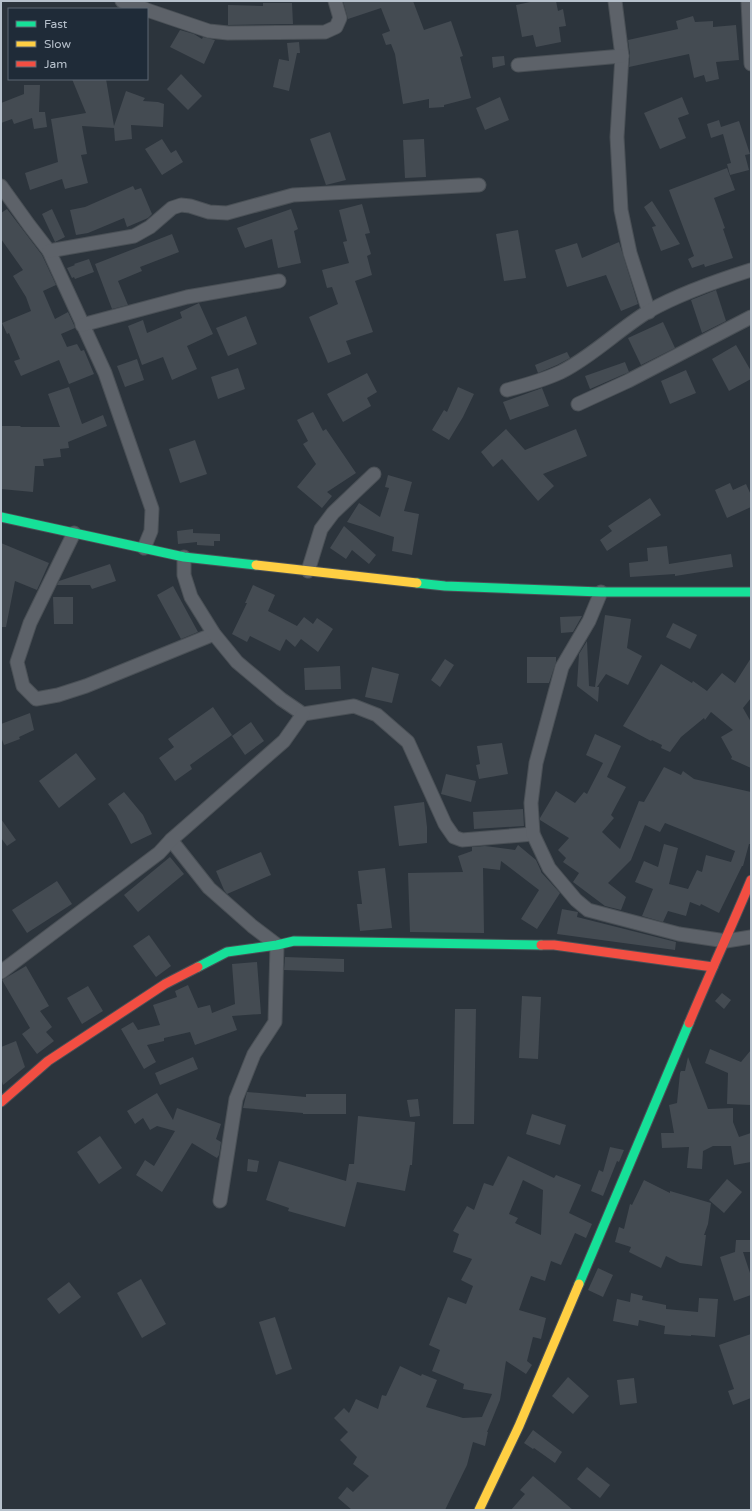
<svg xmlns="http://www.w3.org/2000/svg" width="752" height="1511" font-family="'Varela Round',sans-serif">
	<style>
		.building { fill: #444b52; fill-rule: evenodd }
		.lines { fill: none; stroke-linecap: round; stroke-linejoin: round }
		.street-casing { stroke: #4a5056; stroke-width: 15 }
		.fast-casing { stroke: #4a5056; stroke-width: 11 }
		.slow-casing { stroke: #4a5056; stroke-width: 11 }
		.jam-casing { stroke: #4a5056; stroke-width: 11 }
		.street { stroke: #5d6269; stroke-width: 13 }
		.fast { stroke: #16e098; stroke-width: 9 }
		.slow { stroke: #ffcf43; stroke-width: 9 }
		.jam { stroke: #f24e42; stroke-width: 9 }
	</style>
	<rect width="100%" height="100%" fill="#2c343c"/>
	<g class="building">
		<path d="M 343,1 L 413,1 L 424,30 L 451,21 L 463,56 L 460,57 L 471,98 L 444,105 L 444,107 L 429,108 L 429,99 L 403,104 L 395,54 L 391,44 L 386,45 L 382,34 L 390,31 L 381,8 L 348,19 Z"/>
		<path d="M 535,1 L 556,1 L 558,11 L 563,9 L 566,26 L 559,27 L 561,42 L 536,47 L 533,35 L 522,37 L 516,5 Z"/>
		<path d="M 263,3 L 292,3 L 293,24 L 228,25 L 228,5 L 263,6 Z"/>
		<path d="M 693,16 L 695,22 L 713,21 L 713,27 L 736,25 L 739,60 L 716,62 L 719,79 L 706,82 L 704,75 L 694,78 L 689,54 L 629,67 L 630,55 L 628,40 L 678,29 L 676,21 Z"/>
		<path d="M 180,30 L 194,34 L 202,39 L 203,37 L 215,40 L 204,64 L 170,47 Z"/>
		<path d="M 299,42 L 300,53 L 297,53 L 289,91 L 273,87 L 279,59 L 289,61 L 287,43 Z"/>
		<path d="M 504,56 L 505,65 L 493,68 L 492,57 Z"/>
		<path d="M 181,74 L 202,96 L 188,110 L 167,89 Z"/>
		<path d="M 72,79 L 106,79 L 114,126 L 126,91 L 145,98 L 143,101 L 158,102 L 164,104 L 163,127 L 131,125 L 132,139 L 115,141 L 114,128 L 82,126 L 87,154 L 81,155 L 88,183 L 65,189 L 62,179 L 30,190 L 25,173 L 58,162 L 51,119 L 86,113 Z"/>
		<path d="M 24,85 L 40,85 L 39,112 L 45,112 L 47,127 L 34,129 L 32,118 L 14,124 L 12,119 L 1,123 L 1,103 L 24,94 Z"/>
		<path d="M 500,97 L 509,120 L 485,130 L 476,108 Z"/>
		<path d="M 682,97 L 689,114 L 678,118 L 686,138 L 660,149 L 644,113 Z"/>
		<path d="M 719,120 L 721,127 L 739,121 L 750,154 L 745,155 L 749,170 L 730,175 L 727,164 L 731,163 L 723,134 L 711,138 L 707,124 Z"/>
		<path d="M 330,132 L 346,180 L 326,185 L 310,139 Z"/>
		<path d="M 162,139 L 171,153 L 176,150 L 183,162 L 162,175 L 145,149 Z"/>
		<path d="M 424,139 L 426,177 L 405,178 L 403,140 Z"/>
		<path d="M 727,168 L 735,190 L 714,198 L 725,228 L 723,229 L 733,258 L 705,267 L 704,264 L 692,268 L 688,259 L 694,256 L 669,190 Z"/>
		<path d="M 133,186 L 135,190 L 141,188 L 152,214 L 148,218 L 127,227 L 124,218 L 88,233 L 76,235 L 70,210 L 85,207 Z"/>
		<path d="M 652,201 L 680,244 L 661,251 L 652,227 L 656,226 L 644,207 Z"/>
		<path d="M 362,204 L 370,233 L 365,234 L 371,254 L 367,256 L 372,275 L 355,281 L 373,332 L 346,341 L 351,354 L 328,363 L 309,317 L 338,304 L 332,287 L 327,288 L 322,270 L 349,263 L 343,242 L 347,241 L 339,210 Z"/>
		<path d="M 7,209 L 42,255 L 56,285 L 43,291 L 55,319 L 68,312 L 74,325 L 75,328 L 61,334 L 67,347 L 77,344 L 81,351 L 84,350 L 94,374 L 69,384 L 59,360 L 21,376 L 14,361 L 20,359 L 9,333 L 7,334 L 2,323 L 31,311 L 26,297 L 13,276 L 23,270 L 1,239 L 1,213 Z"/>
		<path d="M 52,209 L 65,237 L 55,242 L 42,214 Z"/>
		<path d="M 291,209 L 298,229 L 294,231 L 301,263 L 278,268 L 272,239 L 245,248 L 237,228 Z"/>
		<path d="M 518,230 L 526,278 L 504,281 L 496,234 Z"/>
		<path d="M 172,234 L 179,252 L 140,267 L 142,271 L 118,281 L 128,305 L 112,309 L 95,264 Z"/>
		<path d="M 619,242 L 638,304 L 621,311 L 606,275 L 567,287 L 555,250 L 577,243 L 582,258 Z"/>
		<path d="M 89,259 L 94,272 L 75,279 L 74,277 L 72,278 L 67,268 L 75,265 L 74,264 Z"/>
		<path d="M 716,290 L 726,321 L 702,333 L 691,300 Z"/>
		<path d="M 199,303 L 213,334 L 187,346 L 197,369 L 172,380 L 163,357 L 142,365 L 128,326 L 143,320 L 147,333 L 182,318 L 180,312 Z"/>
		<path d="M 246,316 L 257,344 L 228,356 L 216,328 Z"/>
		<path d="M 663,322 L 675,348 L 641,365 L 628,338 Z"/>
		<path d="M 736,345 L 751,371 L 751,379 L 729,391 L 712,359 Z"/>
		<path d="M 567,352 L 570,358 L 557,365 L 538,373 L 535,365 Z"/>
		<path d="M 137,359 L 144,380 L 125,387 L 117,366 Z"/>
		<path d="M 625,362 L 629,372 L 590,389 L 585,376 Z"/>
		<path d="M 238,368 L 245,389 L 218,399 L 211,377 Z"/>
		<path d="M 686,370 L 696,393 L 670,404 L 661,381 Z"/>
		<path d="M 367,373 L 377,392 L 367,398 L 371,406 L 343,422 L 327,394 Z"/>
		<path d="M 69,387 L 82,424 L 103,415 L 107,426 L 68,442 L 69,448 L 60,449 L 61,457 L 43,459 L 44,466 L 35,466 L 33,492 L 1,489 L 1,426 L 21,426 L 20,427 L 60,427 L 48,394 Z"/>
		<path d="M 458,387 L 474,394 L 463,417 L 449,440 L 432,430 L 444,410 L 447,412 Z"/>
		<path d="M 542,388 L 549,406 L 510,420 L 503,402 Z"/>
		<path d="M 313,412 L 323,431 L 326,429 L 356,473 L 327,492 L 332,496 L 322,508 L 297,487 L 316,464 L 303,444 L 308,441 L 297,420 Z"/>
		<path d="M 506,429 L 525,450 L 576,429 L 587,456 L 543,474 L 554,486 L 538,501 L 502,459 L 493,467 L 481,452 Z"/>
		<path d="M 195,440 L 207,474 L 180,483 L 169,449 Z"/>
		<path d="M 388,475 L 412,482 L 404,511 L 419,514 L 412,555 L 392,551 L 394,537 L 347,522 L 359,503 L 380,517 L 389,488 L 385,487 Z"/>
		<path d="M 730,483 L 733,490 L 746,484 L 751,495 L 751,507 L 727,518 L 715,490 Z"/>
		<path d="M 650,498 L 661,515 L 607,551 L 600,540 L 612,531 L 608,526 Z"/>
		<path d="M 344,526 L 376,555 L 369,564 L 352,550 L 346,559 L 330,548 Z"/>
		<path d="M 193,529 L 193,533 L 220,534 L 220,541 L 214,541 L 214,546 L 197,545 L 197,542 L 178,544 L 177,531 Z"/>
		<path d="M 1,543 L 49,563 L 37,590 L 15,581 L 6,627 L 1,627 Z"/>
		<path d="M 667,546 L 669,564 L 731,554 L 733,567 L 675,576 L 675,574 L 630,577 L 629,563 L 648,561 L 647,548 Z"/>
		<path d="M 110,564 L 116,581 L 92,589 L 90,585 L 57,585 L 59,581 Z"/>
		<path d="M 253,585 L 275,595 L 268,611 L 297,626 L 304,617 L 313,624 L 317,618 L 333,629 L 318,652 L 301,639 L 295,647 L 286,639 L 280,651 L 250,636 L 247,642 L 232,634 L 247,603 L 245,603 Z"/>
		<path d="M 173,586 L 198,632 L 181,639 L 157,595 Z"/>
		<path d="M 53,597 L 73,597 L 73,624 L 54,624 Z"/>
		<path d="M 605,615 L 631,619 L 627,648 L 642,656 L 628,685 L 606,674 L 597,687 L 599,687 L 598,702 L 577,686 L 579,654 L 587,641 L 589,686 L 595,687 Z"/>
		<path d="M 582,616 L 573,632 L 561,633 L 560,617 Z"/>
		<path d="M 673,623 L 697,635 L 690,649 L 666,637 Z"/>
		<path d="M 527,657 L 556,657 L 556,662 L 549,683 L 527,683 Z"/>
		<path d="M 751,658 L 751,698 L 743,708 L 751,722 L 751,768 L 731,759 L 732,757 L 721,737 L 733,730 L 711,712 L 705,720 L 704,718 L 681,737 L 670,752 L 661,748 L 662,745 L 652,740 L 651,741 L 623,726 L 661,664 L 692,683 L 693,681 L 707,691 L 722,673 L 735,683 Z"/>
		<path d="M 445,659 L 454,665 L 440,687 L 431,680 Z"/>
		<path d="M 340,666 L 341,689 L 305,690 L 304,668 Z"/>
		<path d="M 372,667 L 399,674 L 392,703 L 365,697 Z"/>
		<path d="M 213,707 L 232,735 L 190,765 L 192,769 L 175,781 L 159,758 L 174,747 L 168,739 Z"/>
		<path d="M 30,713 L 34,730 L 19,737 L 20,739 L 4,745 L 1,737 L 1,724 Z"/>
		<path d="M 251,722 L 264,741 L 245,755 L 232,736 Z"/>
		<path d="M 595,734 L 621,746 L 607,777 L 626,787 L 611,815 L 614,818 L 602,832 L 620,849 L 639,801 L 644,802 L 664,767 L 681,775 L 683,771 L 694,779 L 751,792 L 751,844 L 749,844 L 743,866 L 742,866 L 719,913 L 701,904 L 700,906 L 690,902 L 686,916 L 668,911 L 663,922 L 642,916 L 653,889 L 635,882 L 644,861 L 658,867 L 664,844 L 678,848 L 669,884 L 688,889 L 697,870 L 702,872 L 706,855 L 731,862 L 735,851 L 665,823 L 660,832 L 645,825 L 631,860 L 608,883 L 626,897 L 621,910 L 605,906 L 573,882 L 579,873 L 563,862 L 566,858 L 558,850 L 569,838 L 540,820 L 540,818 L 556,791 L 575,803 L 584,792 L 587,794 L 603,763 L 586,755 Z"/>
		<path d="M 502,743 L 508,774 L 479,779 L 476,765 L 480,764 L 477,746 Z"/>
		<path d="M 76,753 L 96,779 L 59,808 L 39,781 Z"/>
		<path d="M 446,774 L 476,781 L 471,802 L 441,794 Z"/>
		<path d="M 124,792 L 143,815 L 152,834 L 131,844 L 116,815 L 108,804 Z"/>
		<path d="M 424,802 L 427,827 L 427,843 L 399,846 L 394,806 Z"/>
		<path d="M 523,809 L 524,826 L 474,829 L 473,812 Z"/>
		<path d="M 1,819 L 16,840 L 7,846 L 1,838 Z"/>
		<path d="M 518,845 L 536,860 L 541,871 L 541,872 L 560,893 L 537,929 L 521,919 L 539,890 L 501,861 L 500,870 L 483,868 L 484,933 L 410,932 L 408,873 L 463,872 L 458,856 L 472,851 L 472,847 L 485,846 L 515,850 Z"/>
		<path d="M 261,852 L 271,875 L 227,894 L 224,890 L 216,871 Z"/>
		<path d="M 170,857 L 184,874 L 138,912 L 124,895 Z"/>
		<path d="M 385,868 L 392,928 L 360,931 L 357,904 L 362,904 L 358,871 Z"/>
		<path d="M 57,881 L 72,904 L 27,933 L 12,910 Z"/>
		<path d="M 562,909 L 578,912 L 577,917 L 676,942 L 675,950 L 557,934 Z"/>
		<path d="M 149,935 L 171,966 L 156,977 L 133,946 Z"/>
		<path d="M 285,957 L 344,959 L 344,972 L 284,970 Z"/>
		<path d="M 257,962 L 261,1014 L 232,1016 L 237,1030 L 195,1045 L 190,1032 L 164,1038 L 164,1041 L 147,1045 L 156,1062 L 144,1069 L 121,1029 L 133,1022 L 138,1030 L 160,1025 L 153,1005 L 177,997 L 175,991 L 188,985 L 198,1008 L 210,1005 L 212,1013 L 235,1004 L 232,964 Z"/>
		<path d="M 26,966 L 49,1006 L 40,1011 L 52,1027 L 46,1032 L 54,1041 L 37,1054 L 22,1034 L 30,1028 L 2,980 Z"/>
		<path d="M 88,986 L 103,1011 L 82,1024 L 67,998 Z"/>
		<path d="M 722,993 L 731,1000 L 724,1009 L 715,1001 Z"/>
		<path d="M 522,996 L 541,997 L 538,1059 L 519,1058 Z"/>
		<path d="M 455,1009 L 476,1009 L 474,1124 L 453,1124 Z"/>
		<path d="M 16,1041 L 25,1067 L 3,1085 L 1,1078 L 1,1047 Z"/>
		<path d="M 710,1049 L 741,1062 L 751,1050 L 751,1105 L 727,1104 L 728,1073 L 705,1063 Z"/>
		<path d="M 193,1057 L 198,1069 L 160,1085 L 155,1073 Z"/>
		<path d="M 688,1057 L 708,1109 L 733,1108 L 733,1122 L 739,1137 L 751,1133 L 751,1162 L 734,1165 L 731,1146 L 713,1146 L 703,1151 L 702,1169 L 687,1168 L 689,1147 L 662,1148 L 661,1133 L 674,1133 L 669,1105 L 677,1103 L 680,1073 L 681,1071 L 685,1071 Z"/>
		<path d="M 247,1092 L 306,1097 L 306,1094 L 346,1094 L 346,1114 L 303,1114 L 303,1113 L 243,1108 Z"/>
		<path d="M 157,1093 L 173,1120 L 177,1108 L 221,1124 L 216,1139 L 221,1142 L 219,1155 L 217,1158 L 192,1143 L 162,1192 L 136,1175 L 145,1160 L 154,1166 L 175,1131 L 157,1126 L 150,1130 L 143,1118 L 135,1124 L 127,1111 Z"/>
		<path d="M 418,1099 L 420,1116 L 410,1117 L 407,1100 Z"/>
		<path d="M 532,1114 L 566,1125 L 560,1145 L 526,1134 Z"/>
		<path d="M 358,1116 L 415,1122 L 412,1165 L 410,1165 L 405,1191 L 357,1182 L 345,1227 L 288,1211 L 289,1208 L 266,1200 L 279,1161 L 346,1181 L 349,1164 L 354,1164 Z"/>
		<path d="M 100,1136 L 122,1168 L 99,1184 L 77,1152 Z"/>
		<path d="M 610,1147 L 624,1150 L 619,1162 L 617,1161 L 603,1196 L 591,1191 L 599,1170 L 603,1172 Z"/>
		<path d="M 508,1156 L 554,1178 L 556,1175 L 581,1185 L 569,1213 L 592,1224 L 586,1238 L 575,1233 L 561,1265 L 551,1261 L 545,1281 L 531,1276 L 519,1310 L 546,1318 L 541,1339 L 533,1337 L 527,1361 L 532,1365 L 526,1374 L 506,1361 L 500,1400 L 487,1432 L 488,1432 L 485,1446 L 473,1442 L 467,1465 L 445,1510 L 352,1510 L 338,1498 L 347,1487 L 353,1492 L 369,1476 L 353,1464 L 357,1457 L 340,1440 L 348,1432 L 334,1418 L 344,1408 L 349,1413 L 356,1399 L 378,1409 L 382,1395 L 386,1396 L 400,1366 L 421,1376 L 422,1374 L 437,1380 L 426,1407 L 463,1418 L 482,1417 L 492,1394 L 463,1389 L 464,1384 L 432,1371 L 440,1350 L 429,1345 L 448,1297 L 466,1304 L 473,1286 L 461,1280 L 472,1259 L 453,1252 L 459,1234 L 453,1231 L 467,1206 L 474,1210 L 484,1183 L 493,1186 ZM 523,1180 L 543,1190 L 541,1235 L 515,1223 L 518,1218 L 509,1214 Z"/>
		<path d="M 248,1159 L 259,1161 L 257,1172 L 247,1171 Z"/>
		<path d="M 727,1179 L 742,1192 L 724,1213 L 709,1200 Z"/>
		<path d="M 644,1180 L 670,1193 L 670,1191 L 711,1203 L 708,1224 L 704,1235 L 706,1235 L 702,1266 L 680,1263 L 666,1256 L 661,1268 L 629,1252 L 631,1247 L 615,1242 L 619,1227 L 624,1229 L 630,1204 L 632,1205 Z"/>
		<path d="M 736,1240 L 751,1240 L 751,1252 L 743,1252 L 751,1276 L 751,1295 L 734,1301 L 720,1257 L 735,1252 Z"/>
		<path d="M 598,1268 L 613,1275 L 603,1297 L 588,1290 Z"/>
		<path d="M 141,1279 L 166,1324 L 142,1338 L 117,1293 Z"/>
		<path d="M 69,1282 L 81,1297 L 59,1314 L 47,1299 Z"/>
		<path d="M 631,1293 L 643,1296 L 642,1300 L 666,1305 L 666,1309 L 698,1312 L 699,1298 L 718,1299 L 715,1337 L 691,1335 L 691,1336 L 664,1334 L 665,1326 L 639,1320 L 638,1326 L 613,1321 L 617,1299 L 630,1302 Z"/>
		<path d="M 275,1317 L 292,1369 L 276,1375 L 259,1322 Z"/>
		<path d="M 751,1334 L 751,1398 L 733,1405 L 728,1391 L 734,1389 L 719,1345 Z"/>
		<path d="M 568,1377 L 589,1396 L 573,1414 L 552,1396 Z"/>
		<path d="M 634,1378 L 637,1403 L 620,1405 L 617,1380 Z"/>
		<path d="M 533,1430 L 562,1452 L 555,1463 L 534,1448 L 533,1449 L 524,1443 Z"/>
		<path d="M 587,1467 L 610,1485 L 600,1498 L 577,1479 Z"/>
		<path d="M 533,1476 L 573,1510 L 511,1510 L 525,1494 L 520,1490 Z"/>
	</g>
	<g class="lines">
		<defs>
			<g id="street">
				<path d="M 122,1 L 145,9"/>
				<path d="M 615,1 L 622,56 L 617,137 L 621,210 L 630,253 L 649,312"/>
				<path d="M 748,1 L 751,64"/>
				<path d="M 147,10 L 209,31 L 228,33 L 325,32 L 336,27 L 340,18 L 335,1"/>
				<path d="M 518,65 L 622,56"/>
				<path d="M 1,186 L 29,225 L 49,251 L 105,373 L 152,509 L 151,531 L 144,548"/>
				<path d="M 49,251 L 134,236 L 150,227 L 172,208 L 181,205 L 190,206 L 209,212 L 227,213 L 293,195 L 479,185"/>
				<path d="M 82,325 L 187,297 L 279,281"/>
				<path d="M 507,390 C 526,385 544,380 561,372 C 593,356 619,329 649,311 C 681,293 716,281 751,270"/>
				<path d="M 578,404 L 628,381 L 751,317"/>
				<path d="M 74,533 L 30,623 L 17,662 L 23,686 L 36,699 L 58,695 L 86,686 L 214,634"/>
				<path d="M 184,557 L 184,575 L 191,597 L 214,634 L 237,662 L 281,699 L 303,714 L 354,706 L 377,715 L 408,742 L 445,824 L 454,837 L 462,840 L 533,834"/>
				<path d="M 308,571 L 321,529 L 333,513 L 374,474"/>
				<path d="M 601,592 L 589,621 L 562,667 L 536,763 L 531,803 L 533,834 L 549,868 L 576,900 L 588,910 L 679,934 L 726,941 L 751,937"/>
				<path d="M 171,840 L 209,888 L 252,926 L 277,945 L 275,1022 L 254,1054 L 236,1099 L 220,1201"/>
				<path d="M 1,972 L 159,853 L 171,840 L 284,741 L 303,714"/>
			</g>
			<g id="fast">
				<path d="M 1,517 L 184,557 L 256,565"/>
				<path d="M 417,583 L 445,586 L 601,592 L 751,592"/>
				<path d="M 198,967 L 227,952 L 277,945 L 294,941 L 541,945"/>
				<path d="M 579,1284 L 689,1023"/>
			</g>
			<g id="slow">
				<path d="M 256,565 L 417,583"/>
				<path d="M 479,1510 L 519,1426 L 579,1284"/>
			</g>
			<g id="jam">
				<path d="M 541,945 L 554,945 L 713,967"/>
				<path d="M 689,1023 C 709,975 731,928 751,880"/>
				<path d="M 1,1102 L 48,1061 L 165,984 L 198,967"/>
			</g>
		</defs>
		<use href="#street" class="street-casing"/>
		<use href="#fast" class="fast-casing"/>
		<use href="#slow" class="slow-casing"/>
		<use href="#jam" class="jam-casing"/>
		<use href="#street" class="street"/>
		<use href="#fast" class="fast"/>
		<use href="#slow" class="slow"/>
		<use href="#jam" class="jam"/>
	</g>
	<rect width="752" height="1511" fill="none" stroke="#b7c1cc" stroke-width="4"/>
	<rect x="8" y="8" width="140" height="72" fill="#1f2b38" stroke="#5c6773"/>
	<rect x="16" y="21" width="20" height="6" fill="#16e098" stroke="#5c6773"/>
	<text x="44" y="28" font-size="12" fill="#b7c1cc">Fast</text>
	<rect x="16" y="41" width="20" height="6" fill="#ffcf43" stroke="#5c6773"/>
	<text x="44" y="48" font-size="12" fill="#b7c1cc">Slow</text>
	<rect x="16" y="61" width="20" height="6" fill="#f24e42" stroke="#5c6773"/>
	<text x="44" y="68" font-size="12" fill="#b7c1cc">Jam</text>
</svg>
